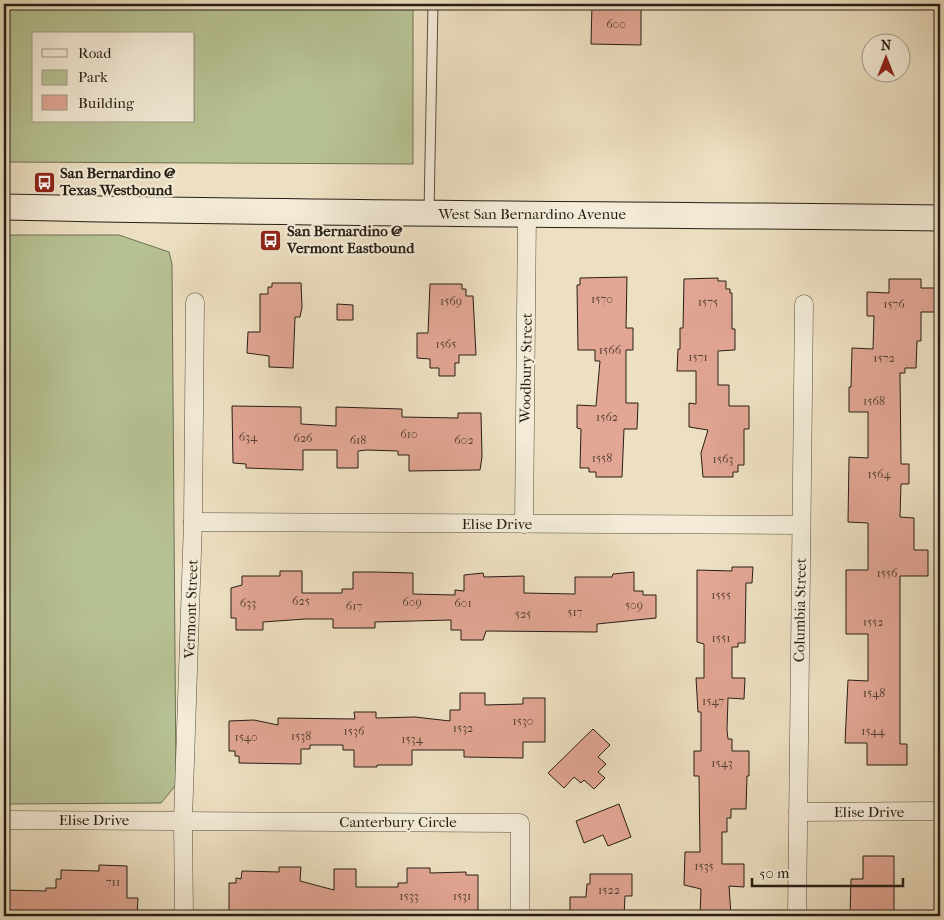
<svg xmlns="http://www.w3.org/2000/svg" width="944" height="920" font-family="'IM FELL French Canon',serif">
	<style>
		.green { fill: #b7c294; stroke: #6e7054; fill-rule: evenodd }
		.building { fill: #e2a694; stroke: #261e15 }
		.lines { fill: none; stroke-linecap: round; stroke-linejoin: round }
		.lane-casing { stroke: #584e40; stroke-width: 11 }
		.street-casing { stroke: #584e40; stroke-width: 19 }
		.secondary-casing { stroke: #261e15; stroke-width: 27 }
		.lane { stroke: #f3ebd7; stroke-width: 9 }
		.street { stroke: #f3ebd7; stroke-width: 18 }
		.secondary { stroke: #f3ebd7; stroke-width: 25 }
		.labels { text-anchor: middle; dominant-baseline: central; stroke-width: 4.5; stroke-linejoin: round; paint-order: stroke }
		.number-label { font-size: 12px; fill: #554035 }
		.poi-label { font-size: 15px; font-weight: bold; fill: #261e15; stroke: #f3ebd7; text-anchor: start }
		.street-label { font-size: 15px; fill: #261e15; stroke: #f3ebd7 }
	</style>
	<rect width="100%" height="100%" fill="#ede0c2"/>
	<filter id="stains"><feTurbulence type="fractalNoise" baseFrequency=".004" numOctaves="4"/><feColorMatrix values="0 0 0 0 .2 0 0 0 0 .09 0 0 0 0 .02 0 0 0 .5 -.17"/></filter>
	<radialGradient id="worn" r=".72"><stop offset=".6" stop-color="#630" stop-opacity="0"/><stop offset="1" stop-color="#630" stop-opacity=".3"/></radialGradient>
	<g class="green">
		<path d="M 4,4 L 413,4 L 413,164 L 4,162 ZM 34,34 L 194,34 L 194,121 L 34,121 Z"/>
		<path d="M 4,235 L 119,235 L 169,252 L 172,264 L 176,785 L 161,803 L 4,804 Z"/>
	</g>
	<g class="building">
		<path d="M 592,4 L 641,4 L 641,45 L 591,44 Z"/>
		<path d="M 627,277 L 626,328 L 633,328 L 633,350 L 626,350 L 626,403 L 638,403 L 637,429 L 624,429 L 622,477 L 596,477 L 596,472 L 589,472 L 589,468 L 580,468 L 581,429 L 577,428 L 577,405 L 596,406 L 600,361 L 595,361 L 595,350 L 578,350 L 577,285 L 580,285 L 580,278 Z"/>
		<path d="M 718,278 L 718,281 L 726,281 L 726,289 L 730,289 L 730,293 L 732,293 L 732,329 L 735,329 L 735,350 L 718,351 L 718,385 L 729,385 L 729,406 L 749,406 L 749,429 L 744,429 L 744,465 L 738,465 L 738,472 L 733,472 L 733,477 L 703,477 L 701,453 L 708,430 L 689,427 L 689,403 L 696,404 L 696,371 L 677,371 L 678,349 L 680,349 L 680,328 L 683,328 L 684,279 Z"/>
		<path d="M 889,279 L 921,279 L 921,288 L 940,288 L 940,312 L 921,312 L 921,341 L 917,341 L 916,368 L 905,368 L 905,373 L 900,373 L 901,464 L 909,464 L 909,484 L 901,484 L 900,517 L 914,518 L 914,550 L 928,550 L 928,576 L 900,576 L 900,744 L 907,744 L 907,765 L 867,765 L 867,743 L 845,743 L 848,680 L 868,681 L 868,634 L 846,634 L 846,570 L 868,570 L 868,523 L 848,522 L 849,457 L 868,458 L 868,412 L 849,412 L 849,387 L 851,387 L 852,348 L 873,349 L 874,316 L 867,316 L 867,292 L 889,293 Z"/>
		<path d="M 272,283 L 301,283 L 302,307 L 300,317 L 295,317 L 293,368 L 269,367 L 269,356 L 247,353 L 248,332 L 260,332 L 260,294 L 268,294 L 268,287 L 272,287 Z"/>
		<path d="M 430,284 L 462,284 L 462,289 L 466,289 L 466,296 L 473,296 L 476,355 L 459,355 L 459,363 L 455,363 L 455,376 L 439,376 L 439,368 L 430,368 L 430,359 L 417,358 L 417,333 L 428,333 Z"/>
		<path d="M 337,304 L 353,305 L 353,320 L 337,320 Z"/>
		<path d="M 232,406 L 301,407 L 301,424 L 336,426 L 336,407 L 402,409 L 402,417 L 458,418 L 458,413 L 481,413 L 482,457 L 480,470 L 409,471 L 409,455 L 398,455 L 398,451 L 367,450 L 358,451 L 358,468 L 337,468 L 337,450 L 303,450 L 303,470 L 246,468 L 246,464 L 233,463 Z"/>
		<path d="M 732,567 L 753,567 L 752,583 L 746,583 L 745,643 L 738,643 L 738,647 L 732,647 L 732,678 L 745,678 L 744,699 L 728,698 L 727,730 L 728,739 L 732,739 L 732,751 L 749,751 L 749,776 L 747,776 L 746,809 L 731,809 L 731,818 L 727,818 L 727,832 L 722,832 L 722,864 L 744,864 L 744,887 L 729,886 L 731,916 L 700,916 L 701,889 L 684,885 L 685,852 L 700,852 L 699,776 L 694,776 L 694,751 L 701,751 L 701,712 L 698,712 L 696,678 L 704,678 L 704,644 L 697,642 L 697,570 L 732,571 Z"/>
		<path d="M 280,571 L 302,571 L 302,593 L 342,593 L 342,589 L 353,589 L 353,572 L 375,572 L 413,573 L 413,594 L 455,595 L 455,590 L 464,591 L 464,575 L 483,573 L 484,577 L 524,576 L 524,593 L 575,594 L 575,577 L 612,577 L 613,574 L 634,572 L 634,591 L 643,591 L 643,595 L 656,595 L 656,618 L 597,624 L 597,632 L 486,631 L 483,640 L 461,640 L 461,630 L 451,630 L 451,620 L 375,622 L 375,628 L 333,628 L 333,619 L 305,619 L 263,622 L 263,630 L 236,630 L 236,618 L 231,618 L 231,588 L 242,585 L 242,576 L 280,576 Z"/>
		<path d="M 460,693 L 485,693 L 485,705 L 523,704 L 523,698 L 545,698 L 545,742 L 523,742 L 523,758 L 464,757 L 464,750 L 412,750 L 412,765 L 377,765 L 377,767 L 354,767 L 354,750 L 343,750 L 343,745 L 310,745 L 310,749 L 301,749 L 301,764 L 239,763 L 239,756 L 235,756 L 235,751 L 229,751 L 229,721 L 254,720 L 278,725 L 278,718 L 355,719 L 354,712 L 376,712 L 376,718 L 415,717 L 450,721 L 450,710 L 460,710 Z"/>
		<path d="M 593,729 L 610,745 L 598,757 L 606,764 L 598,772 L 605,778 L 594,789 L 584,780 L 581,783 L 574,777 L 564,788 L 548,773 Z"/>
		<path d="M 619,804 L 631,837 L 608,846 L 603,835 L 584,843 L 576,821 Z"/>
		<path d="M 863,856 L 894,856 L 894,916 L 850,916 L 851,879 L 863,879 Z"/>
		<path d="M 99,865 L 127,866 L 127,898 L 138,898 L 137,916 L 4,916 L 4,890 L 46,891 L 46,888 L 56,888 L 56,879 L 61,879 L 61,870 L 99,871 Z"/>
		<path d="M 279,867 L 301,867 L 300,881 L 334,890 L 334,869 L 356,869 L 356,887 L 398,887 L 398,883 L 407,883 L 407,868 L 430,868 L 430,873 L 466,872 L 466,875 L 478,875 L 478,916 L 300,914 L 300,916 L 279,916 L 279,914 L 229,914 L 229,883 L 236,883 L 236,878 L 241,879 L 242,871 L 279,872 Z"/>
		<path d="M 590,874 L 632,874 L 632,896 L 625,896 L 624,916 L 570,916 L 570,897 L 586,897 L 587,884 L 590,884 Z"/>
	</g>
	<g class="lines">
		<defs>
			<path id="lane" d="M 429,212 L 433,4"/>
			<g id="street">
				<path d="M 193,522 L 801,525"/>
				<path d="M 524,524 L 527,213"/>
				<path d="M 798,812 L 940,811"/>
				<path d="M 4,820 L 520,823 L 520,916"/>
				<path d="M 184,916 L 183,820 L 193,522 L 195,302"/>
				<path d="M 797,916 L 804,304"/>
			</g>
			<path id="secondary" d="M 4,207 C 316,214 628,214 940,218"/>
		</defs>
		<use href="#lane" class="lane-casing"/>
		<use href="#street" class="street-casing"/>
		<use href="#secondary" class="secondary-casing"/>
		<use href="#lane" class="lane"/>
		<use href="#street" class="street"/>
		<use href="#secondary" class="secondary"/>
	</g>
	<defs>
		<symbol id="bus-square" viewBox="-11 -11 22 22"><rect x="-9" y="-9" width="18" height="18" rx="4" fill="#8f2418" stroke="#f3ebd7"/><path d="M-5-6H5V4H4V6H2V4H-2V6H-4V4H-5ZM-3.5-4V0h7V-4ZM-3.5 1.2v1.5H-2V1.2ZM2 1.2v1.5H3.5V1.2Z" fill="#fff"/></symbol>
	</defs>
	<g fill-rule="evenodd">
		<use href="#bus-square" x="32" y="170" width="25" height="25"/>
		<use href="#bus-square" x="258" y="228" width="25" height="25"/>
	</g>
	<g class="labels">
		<g class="number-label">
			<text x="616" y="24">600</text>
			<text x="602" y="299">1570</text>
			<text x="451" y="301">1569</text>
			<text x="708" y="302">1575</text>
			<text x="894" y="304">1576</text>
			<text x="446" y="344">1565</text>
			<text x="610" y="350">1566</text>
			<text x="698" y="357">1571</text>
			<text x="884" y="358">1572</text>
			<text x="874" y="401">1568</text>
			<text x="607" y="417">1562</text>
			<text x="409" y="434">610</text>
			<text x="248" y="437">634</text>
			<text x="303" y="438">626</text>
			<text x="358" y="440">618</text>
			<text x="464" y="440">602</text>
			<text x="602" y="458">1558</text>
			<text x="723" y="459">1563</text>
			<text x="879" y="474">1564</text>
			<text x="887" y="573">1556</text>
			<text x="721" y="595">1555</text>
			<text x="301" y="601">625</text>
			<text x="412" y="602">609</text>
			<text x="248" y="603">633</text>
			<text x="463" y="603">601</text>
			<text x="634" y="605">509</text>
			<text x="354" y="606">617</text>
			<text x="575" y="612">517</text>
			<text x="523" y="614">525</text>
			<text x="873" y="622">1552</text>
			<text x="721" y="638">1551</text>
			<text x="874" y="693">1548</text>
			<text x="713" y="701">1547</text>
			<text x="523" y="721">1530</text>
			<text x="463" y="728">1532</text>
			<text x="354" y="731">1536</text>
			<text x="873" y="731">1544</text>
			<text x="301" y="736">1538</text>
			<text x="246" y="737">1540</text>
			<text x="412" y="739">1534</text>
			<text x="722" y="763">1543</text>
			<text x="704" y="866">1535</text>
			<text x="113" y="882">711</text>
			<text x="609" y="890">1522</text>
			<text x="409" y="896">1533</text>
			<text x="462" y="896">1531</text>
		</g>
		<g class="poi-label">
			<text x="60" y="173">San Bernardino @<tspan x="60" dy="17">Texas Westbound</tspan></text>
			<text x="287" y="231">San Bernardino @<tspan x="287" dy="17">Vermont Eastbound</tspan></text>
		</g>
		<g class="street-label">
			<text x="532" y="214">West San Bernardino Avenue</text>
			<text transform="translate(526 368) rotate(-89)">Woodbury Street</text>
			<text x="497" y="524">Elise Drive</text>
			<text transform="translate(191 609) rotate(-88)">Vermont Street</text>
			<text transform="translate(800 610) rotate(-89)">Columbia Street</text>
			<text x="869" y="812">Elise Drive</text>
			<text x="94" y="820">Elise Drive</text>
			<text x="398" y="822">Canterbury Circle</text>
		</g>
	</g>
	<rect width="944" height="920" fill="none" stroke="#ede0c2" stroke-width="20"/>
	<rect x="5" y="5" width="934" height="910" fill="none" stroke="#261e15" stroke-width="2.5"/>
	<rect x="10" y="10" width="924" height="900" fill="none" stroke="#261e15"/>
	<rect x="32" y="32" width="162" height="90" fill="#f3ebd7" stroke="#a19989"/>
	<rect x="42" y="49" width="25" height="8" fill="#f3ebd7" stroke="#a19989"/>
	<text x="78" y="58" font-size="15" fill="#261e15">Road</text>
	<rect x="42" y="70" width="25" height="15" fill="#b7c294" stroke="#a19989"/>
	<text x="78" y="82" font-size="15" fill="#261e15">Park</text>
	<rect x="42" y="95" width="25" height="15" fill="#e2a694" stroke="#a19989"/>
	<text x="78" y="108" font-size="15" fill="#261e15">Building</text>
	<g transform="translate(886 58)"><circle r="24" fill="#f3ebd7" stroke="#a19989"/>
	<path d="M0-4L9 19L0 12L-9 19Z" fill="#8f2418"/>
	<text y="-8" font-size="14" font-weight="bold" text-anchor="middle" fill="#261e15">N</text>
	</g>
	<path d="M752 878v8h151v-8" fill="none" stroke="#261e15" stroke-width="2.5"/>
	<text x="759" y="878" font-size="15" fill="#261e15" stroke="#f3ebd7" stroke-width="4" paint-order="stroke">50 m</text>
	<rect width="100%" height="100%" filter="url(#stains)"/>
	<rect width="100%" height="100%" fill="url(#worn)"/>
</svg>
